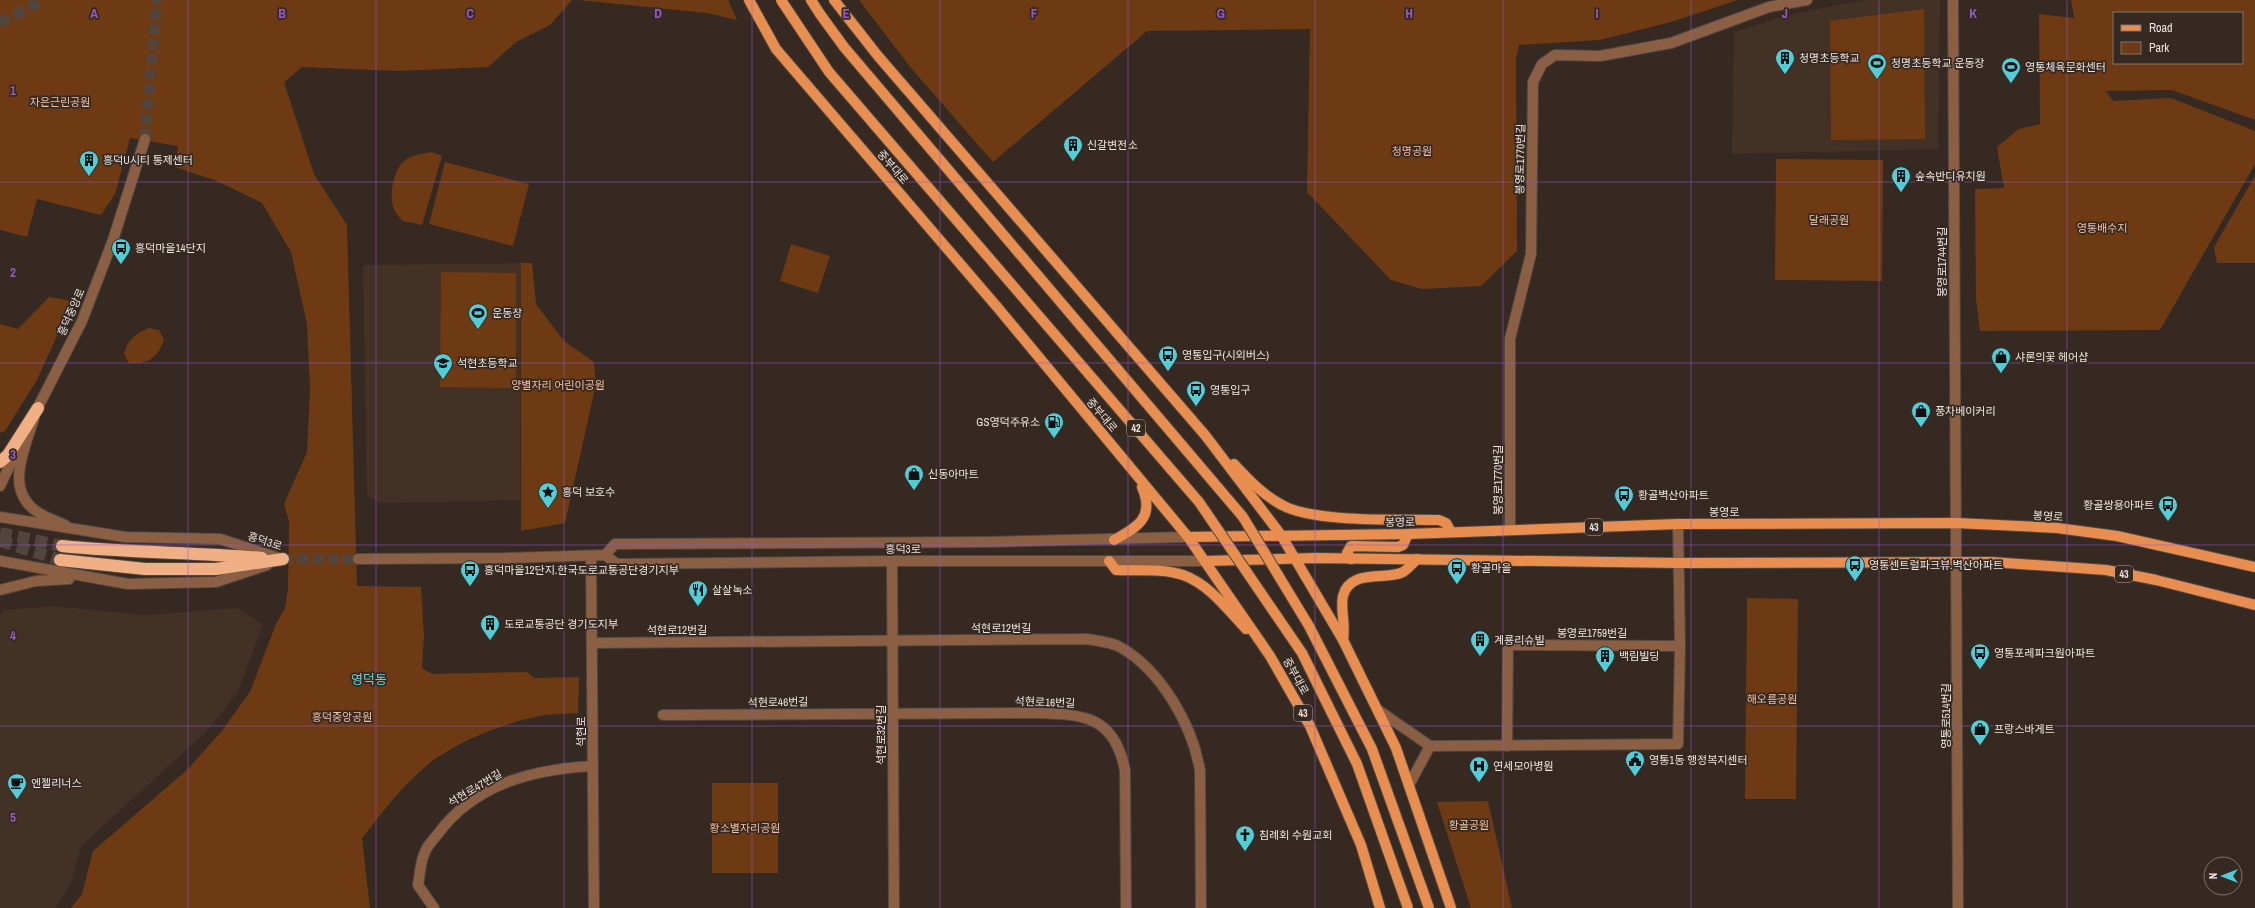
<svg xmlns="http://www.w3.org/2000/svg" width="2255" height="908" font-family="'Archivo Narrow','Noto Sans KR',sans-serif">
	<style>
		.built { fill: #433126 }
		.green { fill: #6e3a14; fill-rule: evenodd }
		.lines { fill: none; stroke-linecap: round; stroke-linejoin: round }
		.tertiary-tunnel { stroke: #51453e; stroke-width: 10; stroke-dasharray: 10 5; stroke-linecap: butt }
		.trunk-tunnel { stroke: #51453e; stroke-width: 11; stroke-dasharray: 11 5.5; stroke-linecap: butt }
		.motorway-tunnel { stroke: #51453e; stroke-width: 12; stroke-dasharray: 12 6; stroke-linecap: butt }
		.minor-casing { stroke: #524740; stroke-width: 12 }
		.tertiary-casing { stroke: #524740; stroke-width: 12 }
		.primary-casing { stroke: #524740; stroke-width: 12 }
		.motorway-casing { stroke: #524740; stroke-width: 14 }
		.minor { stroke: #8b5f43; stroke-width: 10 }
		.tertiary { stroke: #8b5f43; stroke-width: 10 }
		.primary { stroke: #e98e51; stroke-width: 10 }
		.motorway { stroke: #f1af86; stroke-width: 12 }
		.primary-bridge-casing { stroke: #524740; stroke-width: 12; stroke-linecap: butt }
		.primary-bridge { stroke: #e98e51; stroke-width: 10 }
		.grid { fill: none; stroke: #985ac7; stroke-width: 1; stroke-opacity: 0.55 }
		.labels { text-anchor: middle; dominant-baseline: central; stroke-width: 3.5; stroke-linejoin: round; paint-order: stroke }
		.shield { fill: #352922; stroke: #b6ada7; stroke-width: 1 }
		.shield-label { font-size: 10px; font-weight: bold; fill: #ede5e0 }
		.poi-label { font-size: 11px; fill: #ede5e0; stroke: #352922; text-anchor: start }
		.park-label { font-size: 11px; fill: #f6bf9e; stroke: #352922 }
		.street-label { font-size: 11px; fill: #ede5e0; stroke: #352922 }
		.quarter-label { font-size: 13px; fill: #67d3dc; stroke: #352922 }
		.grid-label { font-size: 13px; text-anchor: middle; font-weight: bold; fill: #985ac7; stroke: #352922; stroke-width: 3.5; stroke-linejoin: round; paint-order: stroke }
	</style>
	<rect width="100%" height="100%" fill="#352922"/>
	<g class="built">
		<path d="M 1864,0 L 1940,0 L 1938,149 L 1732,154 L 1734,32 L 1792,14 Z"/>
		<path d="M 521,263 L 520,500 L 380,503 L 367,495 L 363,265 Z"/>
		<path d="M 51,606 L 145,615 L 236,608 L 263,624 L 238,692 L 206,732 L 81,846 L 72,881 L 56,908 L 0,908 L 0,614 L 5,610 Z"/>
	</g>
	<g class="green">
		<path d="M 0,0 L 572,0 L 550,25 L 516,42 L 488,67 L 398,71 L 302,67 L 284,82 L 314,174 L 347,225 L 357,586 L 421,587 L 424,637 L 422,668 L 432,674 L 527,672 L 534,678 L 579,677 L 578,713 C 565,714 551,714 539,716 C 505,723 456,742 430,763 C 403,784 383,812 362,838 L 370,908 L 71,908 L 82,894 L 93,851 L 187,770 L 221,732 L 250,692 L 276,624 L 285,608 L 288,589 L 289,521 L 284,504 L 307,452 L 310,389 L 307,324 L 291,252 L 262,203 L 217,181 L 175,167 L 178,146 L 130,138 L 115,194 L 101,215 L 37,199 L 27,237 L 0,230 Z"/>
		<path d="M 579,0 L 728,0 L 737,20 L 707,13 Z"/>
		<path d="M 859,0 L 1738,0 L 1671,22 L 1600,40 L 1519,45 L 1516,60 L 1517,251 L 1481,286 L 1422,289 L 1391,280 L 1307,192 L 1310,29 L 1147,31 L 993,162 L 911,68 Z"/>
		<path d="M 2071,0 L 2255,0 L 2255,120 L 2172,90 L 2106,91 L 2113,101 L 2171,98 L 2255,131 L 2255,164 L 2160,330 L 1980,331 L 1976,299 L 1975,189 L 2004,188 L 1997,147 L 2019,129 L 2040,124 L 2039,14 L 2074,18 ZM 2114,13 L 2242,13 L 2242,63 L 2114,63 Z"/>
		<path d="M 1924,9 L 1925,139 L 1831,140 L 1830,21 Z"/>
		<path d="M 432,152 L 442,156 L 422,225 L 403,221 C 400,218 397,215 395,211 C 388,199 393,173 402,163 C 409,155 422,154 432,152 Z"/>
		<path d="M 1776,159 L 1883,160 L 1882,281 L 1775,280 Z"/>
		<path d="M 445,162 L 529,184 L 513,246 L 429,224 Z"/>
		<path d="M 2255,176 L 2255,263 L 2217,263 L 2214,247 Z"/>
		<path d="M 791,244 L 830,256 L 818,293 L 780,281 Z"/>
		<path d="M 521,263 L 532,263 L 536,304 L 564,341 L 594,362 L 596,384 L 565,523 L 521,531 Z"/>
		<path d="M 441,272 L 516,273 L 516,388 L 440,387 Z"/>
		<path d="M 49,297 L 73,301 L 37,380 L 5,431 L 0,433 L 0,324 L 18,329 Z"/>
		<path d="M 149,328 L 159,330 L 164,340 C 158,357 148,365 129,363 L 124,354 C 128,339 135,334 149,328 Z"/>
		<path d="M 1747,598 L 1798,599 L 1796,799 L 1745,799 Z"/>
		<rect x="712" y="783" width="66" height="90"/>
		<path d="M 1488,801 L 1512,908 L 1471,908 L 1437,802 Z"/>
	</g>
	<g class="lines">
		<g class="tertiary-tunnel">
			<path d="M 145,139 L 157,0"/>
			<path d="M 283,559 L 358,559"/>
		</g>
		<path class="trunk-tunnel" d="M 0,23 L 44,0"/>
		<g class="motorway-tunnel">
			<path d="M 0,533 L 62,546"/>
			<path d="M 0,541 L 60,560"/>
		</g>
		<defs>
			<g id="minor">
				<path d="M 591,556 L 594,908"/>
				<path d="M 892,561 L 894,908"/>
				<path d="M 592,643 L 1087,639 C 1098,641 1111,642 1120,647 C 1161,670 1193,726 1200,771 L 1201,908"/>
				<path d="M 1378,710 L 1430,746"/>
				<path d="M 663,715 L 1034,713 C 1082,714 1115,715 1125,771 L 1126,908"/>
				<path d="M 1430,746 L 1678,744 L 1680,646 L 1678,524"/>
				<path d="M 1507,746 L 1508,645 L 1680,646"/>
				<path d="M 1409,785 L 1430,746"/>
				<path d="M 434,908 L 418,885 C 420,875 420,862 425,852 C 427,846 433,840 437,835 C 474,784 533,769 593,766"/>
			</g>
			<g id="tertiary">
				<path d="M 1953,0 L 1958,908"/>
				<path d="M 34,415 L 82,321 L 113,240 L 145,139"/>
				<path d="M 34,418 C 25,449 3,491 39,513 C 47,518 56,521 65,525"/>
				<path d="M 0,486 L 20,444"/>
				<path d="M 0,517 L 125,537 L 220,539 L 282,559"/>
				<path d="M 1510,530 L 1510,339 L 1531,254 L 1533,82 L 1542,64 L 1555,55 L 1600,56 L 1671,43 L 1769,7 L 1807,0"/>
				<path d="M 605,555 L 615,544 L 986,542 L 1188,537"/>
				<path d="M 358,559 L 505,558 L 605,555 L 617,564 L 892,561 L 1205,561"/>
				<path d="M 0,561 L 128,584 L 216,582 L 267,565"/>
				<path d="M 0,590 L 36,581 L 69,579"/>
			</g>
			<g id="primary">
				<path d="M 749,0 L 776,49 L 998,308 L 1188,537 L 1270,656 L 1310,726 L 1361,845 L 1380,908"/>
				<path d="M 811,0 L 820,14"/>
				<path d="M 834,0 L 878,56 L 1205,435 L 1281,535 L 1343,640 L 1396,748 L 1451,908"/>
				<path d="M 1234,464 C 1249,480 1263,495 1282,505 C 1314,523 1400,519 1439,520 L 1446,523 L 1451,532"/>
				<path d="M 1188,537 L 1408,534 L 1678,524 L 1956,523 L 2057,528 L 2117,536 L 2255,567"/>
				<path d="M 1114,540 C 1138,527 1155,517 1142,487"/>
				<path d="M 1351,559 L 1347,553 L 1351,546 L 1398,547 L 1403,545 L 1408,534"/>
				<path d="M 1109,561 L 1116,570 C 1137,571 1163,568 1183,575 C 1209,584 1228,610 1246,629"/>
				<path d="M 1205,561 L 1316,558 L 1679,563 L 1991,562 L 2106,570 L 2156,580 L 2255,605"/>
				<path d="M 1343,640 C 1346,624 1340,610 1343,596 C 1350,568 1386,581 1403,572 C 1408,569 1413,563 1417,559"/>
			</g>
			<g id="motorway">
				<path d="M 0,462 L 8,455 L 38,408"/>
				<path d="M 62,546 C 129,553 196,552 262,558"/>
				<path d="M 60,560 L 145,569 L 216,569 L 283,559"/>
			</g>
		</defs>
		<use href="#minor" class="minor-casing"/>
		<use href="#tertiary" class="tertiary-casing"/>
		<use href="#primary" class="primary-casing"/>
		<use href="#motorway" class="motorway-casing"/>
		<use href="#minor" class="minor"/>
		<use href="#tertiary" class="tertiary"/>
		<use href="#primary" class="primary"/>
		<use href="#motorway" class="motorway"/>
		<defs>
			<g id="primary-bridge">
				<path d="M 781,0 L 829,72 L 1199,502 L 1302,653 L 1357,764 L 1408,908"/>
				<path d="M 820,14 L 844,47 L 1243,517 L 1309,626 L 1372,749 L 1429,908"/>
			</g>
		</defs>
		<use href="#primary-bridge" class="primary-bridge-casing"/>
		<use href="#primary-bridge" class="primary-bridge"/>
	</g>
	<path class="grid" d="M 188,0 L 188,908M 376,0 L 376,908M 564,0 L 564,908M 752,0 L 752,908M 940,0 L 940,908M 1128,0 L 1128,908M 1315,0 L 1315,908M 1503,0 L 1503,908M 1691,0 L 1691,908M 1879,0 L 1879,908M 2067,0 L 2067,908M 0,182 L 2255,182M 0,363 L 2255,363M 0,545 L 2255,545M 0,726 L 2255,726"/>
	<defs>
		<symbol id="building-pin" viewBox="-11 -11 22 30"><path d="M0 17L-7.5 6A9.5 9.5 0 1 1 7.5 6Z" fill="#52ccd6" stroke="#352922"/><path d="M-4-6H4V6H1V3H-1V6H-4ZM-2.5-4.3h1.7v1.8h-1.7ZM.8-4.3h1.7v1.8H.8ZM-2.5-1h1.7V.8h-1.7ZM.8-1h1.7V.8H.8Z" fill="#111"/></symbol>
		<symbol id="stadium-pin" viewBox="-11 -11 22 30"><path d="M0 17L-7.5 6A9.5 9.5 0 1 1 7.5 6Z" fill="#52ccd6" stroke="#352922"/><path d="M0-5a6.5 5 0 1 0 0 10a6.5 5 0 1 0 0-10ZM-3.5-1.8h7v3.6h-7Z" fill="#111"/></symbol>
		<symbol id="bus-pin" viewBox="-11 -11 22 30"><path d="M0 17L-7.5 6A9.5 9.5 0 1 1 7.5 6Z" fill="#52ccd6" stroke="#352922"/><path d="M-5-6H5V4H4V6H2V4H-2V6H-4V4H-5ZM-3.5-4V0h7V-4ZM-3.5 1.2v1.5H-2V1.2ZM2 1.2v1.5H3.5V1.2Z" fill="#111"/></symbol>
		<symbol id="shop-pin" viewBox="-11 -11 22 30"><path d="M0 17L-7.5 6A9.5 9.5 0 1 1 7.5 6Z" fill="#52ccd6" stroke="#352922"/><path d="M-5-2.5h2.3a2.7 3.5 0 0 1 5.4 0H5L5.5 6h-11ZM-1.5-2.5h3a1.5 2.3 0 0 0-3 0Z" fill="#111"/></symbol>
		<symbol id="school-pin" viewBox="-11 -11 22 30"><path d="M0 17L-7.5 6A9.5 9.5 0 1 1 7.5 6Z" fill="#52ccd6" stroke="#352922"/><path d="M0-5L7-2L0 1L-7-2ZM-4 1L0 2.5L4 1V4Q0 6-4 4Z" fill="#111"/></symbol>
		<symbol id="fuel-pin" viewBox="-11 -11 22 30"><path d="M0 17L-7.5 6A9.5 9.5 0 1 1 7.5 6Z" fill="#52ccd6" stroke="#352922"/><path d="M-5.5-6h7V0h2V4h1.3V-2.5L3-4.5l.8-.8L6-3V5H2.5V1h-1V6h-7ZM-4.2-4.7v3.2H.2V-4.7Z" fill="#111"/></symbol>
		<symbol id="sight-pin" viewBox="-11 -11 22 30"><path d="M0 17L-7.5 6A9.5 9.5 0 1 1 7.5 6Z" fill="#52ccd6" stroke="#352922"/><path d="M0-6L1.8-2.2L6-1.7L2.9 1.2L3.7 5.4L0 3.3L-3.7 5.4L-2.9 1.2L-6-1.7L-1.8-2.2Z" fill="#111"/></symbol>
		<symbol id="restaurant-pin" viewBox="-11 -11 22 30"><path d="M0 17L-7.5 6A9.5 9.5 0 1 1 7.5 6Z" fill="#52ccd6" stroke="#352922"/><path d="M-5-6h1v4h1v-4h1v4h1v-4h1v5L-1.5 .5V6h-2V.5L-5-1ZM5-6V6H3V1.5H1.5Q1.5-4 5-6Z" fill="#111"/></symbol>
		<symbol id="civic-pin" viewBox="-11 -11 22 30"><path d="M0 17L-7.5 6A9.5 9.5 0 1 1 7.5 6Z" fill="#52ccd6" stroke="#352922"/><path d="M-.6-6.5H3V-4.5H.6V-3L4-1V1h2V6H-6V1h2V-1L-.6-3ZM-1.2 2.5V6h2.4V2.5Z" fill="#111"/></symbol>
		<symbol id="hospital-pin" viewBox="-11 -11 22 30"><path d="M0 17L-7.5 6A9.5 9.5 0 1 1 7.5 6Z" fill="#52ccd6" stroke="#352922"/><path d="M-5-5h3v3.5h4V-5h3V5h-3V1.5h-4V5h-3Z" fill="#111"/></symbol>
		<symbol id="cafe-pin" viewBox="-11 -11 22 30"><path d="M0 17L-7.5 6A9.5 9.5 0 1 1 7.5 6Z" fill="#52ccd6" stroke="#352922"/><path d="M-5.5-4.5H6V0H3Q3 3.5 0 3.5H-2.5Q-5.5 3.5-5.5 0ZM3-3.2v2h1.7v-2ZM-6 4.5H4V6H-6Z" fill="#111"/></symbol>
		<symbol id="church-pin" viewBox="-11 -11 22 30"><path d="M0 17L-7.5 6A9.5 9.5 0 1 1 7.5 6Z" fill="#52ccd6" stroke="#352922"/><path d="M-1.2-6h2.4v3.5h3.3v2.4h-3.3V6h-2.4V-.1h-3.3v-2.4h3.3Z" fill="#111"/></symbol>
	</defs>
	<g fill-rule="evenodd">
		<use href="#building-pin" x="1774" y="47" width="22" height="30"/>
		<use href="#stadium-pin" x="1866" y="52" width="22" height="30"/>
		<use href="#stadium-pin" x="2000" y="56" width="22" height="30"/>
		<use href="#building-pin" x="1062" y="134" width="22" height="30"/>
		<use href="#building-pin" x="78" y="149" width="22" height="30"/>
		<use href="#building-pin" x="1890" y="165" width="22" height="30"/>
		<use href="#bus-pin" x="110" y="237" width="22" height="30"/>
		<use href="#stadium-pin" x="467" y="302" width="22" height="30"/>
		<use href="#bus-pin" x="1157" y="344" width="22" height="30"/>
		<use href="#shop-pin" x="1990" y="346" width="22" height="30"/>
		<use href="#school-pin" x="432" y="352" width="22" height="30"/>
		<use href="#bus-pin" x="1185" y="379" width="22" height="30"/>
		<use href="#shop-pin" x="1910" y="400" width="22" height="30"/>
		<use href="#fuel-pin" x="1043" y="411" width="22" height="30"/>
		<use href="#shop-pin" x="903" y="463" width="22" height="30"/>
		<use href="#sight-pin" x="537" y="481" width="22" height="30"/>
		<use href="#bus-pin" x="1613" y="484" width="22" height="30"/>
		<use href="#bus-pin" x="2157" y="494" width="22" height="30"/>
		<use href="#bus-pin" x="1844" y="554" width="22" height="30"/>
		<use href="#bus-pin" x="1446" y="557" width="22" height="30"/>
		<use href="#bus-pin" x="459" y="559" width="22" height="30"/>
		<use href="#restaurant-pin" x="687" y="579" width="22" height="30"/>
		<use href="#building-pin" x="479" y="613" width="22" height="30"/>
		<use href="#building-pin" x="1469" y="629" width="22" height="30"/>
		<use href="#bus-pin" x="1969" y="642" width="22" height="30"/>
		<use href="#building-pin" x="1594" y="645" width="22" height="30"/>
		<use href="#shop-pin" x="1969" y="718" width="22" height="30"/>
		<use href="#civic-pin" x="1624" y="749" width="22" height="30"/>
		<use href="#hospital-pin" x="1468" y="755" width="22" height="30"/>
		<use href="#cafe-pin" x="6" y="772" width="22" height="30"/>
		<use href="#church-pin" x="1234" y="824" width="22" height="30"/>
	</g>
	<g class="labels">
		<g class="shield">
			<rect x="1127" y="420" width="18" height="16" rx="3"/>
			<rect x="1585" y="519" width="18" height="16" rx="3"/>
			<rect x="2115" y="566" width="18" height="16" rx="3"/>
			<rect x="1294" y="705" width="18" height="16" rx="3"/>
		</g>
		<g class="shield-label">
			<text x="1136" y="428">42</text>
			<text x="1594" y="527">43</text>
			<text x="2124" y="574">43</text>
			<text x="1303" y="713">43</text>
		</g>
		<g class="poi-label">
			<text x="1799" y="58">청명초등학교</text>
			<text x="1891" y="63">청명초등학교 운동장</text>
			<text x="2025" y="67">영통체육문화센터</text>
			<text x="1087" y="145">신갈변전소</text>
			<text x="103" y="160">흥덕U시티 통제센터</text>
			<text x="1915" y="176">숲속반디유치원</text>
			<text x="135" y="248">흥덕마을14단지</text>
			<text x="492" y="313">운동장</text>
			<text x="1182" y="355">영통입구(시외버스)</text>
			<text x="2015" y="357">샤론의꽃 헤어샵</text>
			<text x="457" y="363">석현초등학교</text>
			<text x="1210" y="390">영통입구</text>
			<text x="1935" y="411">풍차베이커리</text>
			<text x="1040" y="422" text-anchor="end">GS영덕주유소</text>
			<text x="928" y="474">신동아마트</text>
			<text x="562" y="492">흥덕 보호수</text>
			<text x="1638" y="495">황골벽산아파트</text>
			<text x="2154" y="505" text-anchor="end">황골쌍용아파트</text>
			<text x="1869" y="565">영통센트럴파크뷰.벽산아파트</text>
			<text x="1471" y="568">황골마을</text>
			<text x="484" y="570">흥덕마을12단지.한국도로교통공단경기지부</text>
			<text x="712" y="590">살살녹소</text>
			<text x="504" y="624">도로교통공단 경기도지부</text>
			<text x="1494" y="640">계룡리슈빌</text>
			<text x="1994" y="653">영통포레파크원아파트</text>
			<text x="1619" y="656">백림빌딩</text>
			<text x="1994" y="729">프랑스바게트</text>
			<text x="1649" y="760">영통1동 행정복지센터</text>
			<text x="1493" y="766">연세모아병원</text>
			<text x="31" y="783">엔젤리너스</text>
			<text x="1259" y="835">침례회 수원교회</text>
		</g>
		<g class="park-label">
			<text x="60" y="102">자은근린공원</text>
			<text x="1412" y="151">청명공원</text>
			<text x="1829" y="220">달래공원</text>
			<text x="2102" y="228">영통배수지</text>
			<text x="558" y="385">양별자리 어린이공원</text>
			<text x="1772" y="699">해오름공원</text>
			<text x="342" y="717">흥덕중앙공원</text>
			<text x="1469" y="825">황골공원</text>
			<text x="745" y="828">황소별자리공원</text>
		</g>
		<g class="street-label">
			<text transform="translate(1520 159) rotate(-89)">봉영로1770번길</text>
			<text transform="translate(893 167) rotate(49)">중부대로</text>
			<text transform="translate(1942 262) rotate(-90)">봉영로1744번길</text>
			<text transform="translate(71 312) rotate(-66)">흥덕중앙로</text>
			<text transform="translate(1102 415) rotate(50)">중부대로</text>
			<text transform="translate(1498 480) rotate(-90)">봉영로1770번길</text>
			<text x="1724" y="512">봉영로</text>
			<text transform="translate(2048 516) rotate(4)">봉영로</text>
			<text transform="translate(1400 522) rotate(-1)">봉영로</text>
			<text transform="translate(265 541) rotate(18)">흥덕3로</text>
			<text x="903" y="549">흥덕3로</text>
			<text x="1001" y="628">석현로12번길</text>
			<text x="677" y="630">석현로12번길</text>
			<text x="1592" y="633">봉영로1759번길</text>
			<text transform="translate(1296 676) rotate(61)">중부대로</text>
			<text transform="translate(778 702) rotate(-1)">석현로46번길</text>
			<text transform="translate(1045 702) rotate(2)">석현로16번길</text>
			<text transform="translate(1946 716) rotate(-90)">영통로514번길</text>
			<text transform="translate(581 732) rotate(-90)">석현로</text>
			<text transform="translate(881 735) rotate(-90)">석현로32번길</text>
			<text transform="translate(475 788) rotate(-31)">석현로47번길</text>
		</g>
		<g class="quarter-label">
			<text x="369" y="679">영덕동</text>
		</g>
	</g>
	<g class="grid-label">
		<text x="94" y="18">A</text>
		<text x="282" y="18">B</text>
		<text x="470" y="18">C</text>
		<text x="658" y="18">D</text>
		<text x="846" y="18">E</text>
		<text x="1034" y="18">F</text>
		<text x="1221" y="18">G</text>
		<text x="1409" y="18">H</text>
		<text x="1597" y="18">I</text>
		<text x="1785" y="18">J</text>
		<text x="1973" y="18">K</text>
		<text x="13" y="95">1</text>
		<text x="13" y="277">2</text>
		<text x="13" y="459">3</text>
		<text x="13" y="640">4</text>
		<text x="13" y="822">5</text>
	</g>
	<rect x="2113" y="12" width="130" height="52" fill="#352922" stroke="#7f746e"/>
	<rect x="2121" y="25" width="20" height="6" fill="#e98e51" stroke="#7f746e"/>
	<text x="2149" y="32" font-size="12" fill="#ede5e0">Road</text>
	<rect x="2121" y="42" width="20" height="12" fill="#6e3a14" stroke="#7f746e"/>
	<text x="2149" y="52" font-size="12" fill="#ede5e0">Park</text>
	<g transform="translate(2223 876) rotate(270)"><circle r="19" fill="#352922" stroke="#7f746e"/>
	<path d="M0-3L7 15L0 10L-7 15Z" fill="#52ccd6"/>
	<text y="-6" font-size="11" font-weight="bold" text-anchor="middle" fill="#ede5e0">N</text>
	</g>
</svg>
